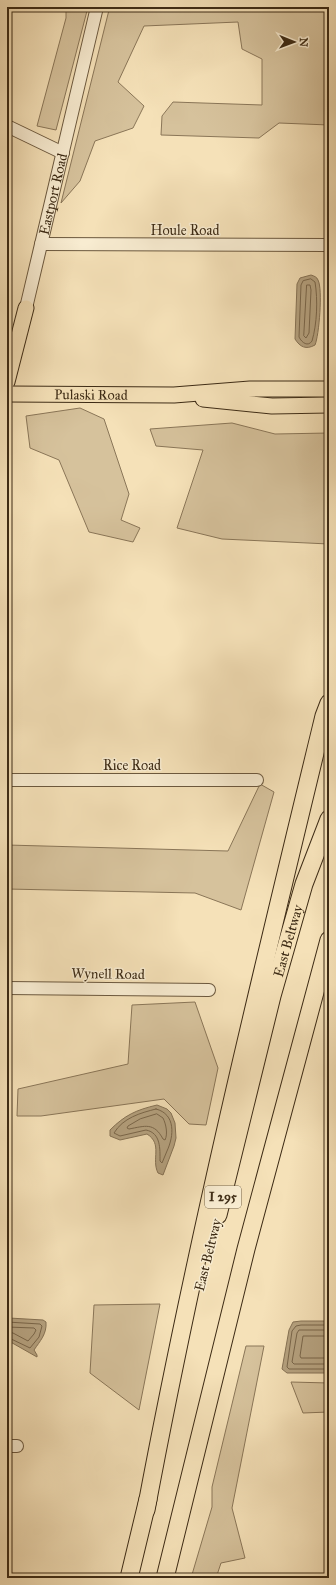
<svg xmlns="http://www.w3.org/2000/svg" width="336" height="1585" font-family="'IM FELL Great Primer',serif">
	<style>
		.green { fill: #d6c29c; stroke: #8a7658 }
		.water { fill: #b6a381; stroke: #867356 }
		.lines { fill: none; stroke-linecap: round; stroke-linejoin: round }
		.shore { stroke: #7a674b; stroke-width: 1 }
		.minor-casing { stroke: #6b583e; stroke-width: 14 }
		.major-casing { stroke: #3d2b15; stroke-width: 17 }
		.highway-casing { stroke: #3d2b15; stroke-width: 19 }
		.minor { stroke: #f8ecd1; stroke-width: 12 }
		.major { stroke: #f5e1b8; stroke-width: 15 }
		.highway { stroke: #f5e1b8; stroke-width: 17 }
		.labels { text-anchor: middle; dominant-baseline: central; stroke-width: 3; stroke-linejoin: round; paint-order: stroke }
		.shield { fill: #f8ecd1; stroke: #75654d; stroke-width: 1 }
		.shield-label { font-size: 13px; font-weight: bold; fill: #3d2b15 }
		.street-label { font-size: 14px; fill: #3d2b15; stroke: #f8ecd1 }
	</style>
	<rect width="100%" height="100%" fill="#f5e1b8"/>
	<filter id="stains"><feTurbulence type="fractalNoise" baseFrequency=".005" numOctaves="4"/><feColorMatrix values="0 0 0 0 .2 0 0 0 0 .09 0 0 0 0 .02 0 0 0 .5 -.17"/></filter>
	<radialGradient id="worn" r=".72"><stop offset=".6" stop-color="#630" stop-opacity="0"/><stop offset="1" stop-color="#630" stop-opacity=".3"/></radialGradient>
	<g class="green">
		<path d="M 66,7 L 88,7 L 56,130 L 37,126 L 66,18 Z"/>
		<path d="M 252,7 L 329,7 L 329,125 L 279,123 L 259,138 L 161,135 L 162,116 L 173,102 L 262,105 L 262,59 L 242,49 L 238,22 L 144,26 L 118,82 L 144,106 L 133,128 L 95,141 L 80,181 L 61,203 L 109,10 Z"/>
		<path d="M 80,408 L 104,419 L 129,494 L 121,520 L 140,528 L 133,542 L 89,532 L 59,460 L 30,448 L 26,416 Z"/>
		<path d="M 232,423 L 275,434 L 329,433 L 329,544 L 222,539 L 177,528 L 203,450 L 156,446 L 150,429 Z"/>
		<path d="M 260,784 L 274,792 L 241,910 L 195,893 L 7,889 L 7,845 L 228,851 Z"/>
		<path d="M 195,1002 L 218,1068 L 206,1125 L 189,1124 L 164,1099 L 41,1116 L 17,1116 L 18,1089 L 128,1064 L 132,1005 Z"/>
		<path d="M 160,1304 L 139,1410 L 90,1373 L 94,1305 Z"/>
		<path d="M 246,1346 L 264,1346 L 232,1508 L 245,1558 L 221,1563 L 216,1578 L 191,1578 L 212,1507 L 212,1487 Z"/>
		<path d="M 291,1382 L 329,1383 L 329,1412 L 303,1413 Z"/>
	</g>
	<g class="water">
		<path d="M 311,275 C 314,276 317,277 318,280 C 323,289 319,336 315,345 C 306,350 300,347 295,339 L 297,284 L 300,278 Z"/>
		<path d="M 157,1105 L 167,1109 L 171,1113 L 175,1123 L 176,1138 L 174,1146 L 163,1175 L 158,1173 C 151,1159 163,1144 147,1134 L 120,1140 L 110,1136 L 110,1130 C 125,1115 136,1110 157,1105 Z"/>
		<path d="M 9,1318 L 43,1320 L 46,1322 C 47,1334 40,1341 34,1350 L 37,1355 L 37,1357 L 7,1340 L 7,1319 Z"/>
		<path d="M 301,1321 L 329,1321 L 329,1373 L 287,1373 L 282,1369 L 289,1330 L 293,1322 Z"/>
	</g>
	<g class="lines">
		<g class="shore">
			<path d="M 311,279 L 315,282 C 318,300 317,324 312,341 C 308,347 302,343 299,337 L 301,285 L 303,281 Z"/>
			<path d="M 307,285 L 310,285 L 311,290 L 309,333 L 306,338 L 304,336 Z"/>
			<path d="M 156,1109 C 176,1114 174,1136 167,1151 C 165,1155 164,1159 162,1163 L 160,1161 C 160,1149 161,1133 146,1130 L 120,1136 L 114,1133 C 123,1118 140,1113 156,1109 Z"/>
			<path d="M 157,1114 L 163,1118 C 166,1124 168,1134 165,1140 L 163,1139 C 154,1122 145,1126 129,1129 L 127,1128 L 128,1126 L 140,1119 Z"/>
			<path d="M 7,1322 L 40,1324 L 42,1326 L 39,1337 L 30,1348 L 7,1337"/>
			<path d="M 329,1325 L 301,1325 L 296,1326 L 292,1331 L 287,1367 L 289,1369 L 329,1369"/>
			<path d="M 7,1327 L 34,1328 L 36,1330 L 34,1334 L 28,1341 L 13,1333 L 7,1332"/>
			<path d="M 329,1330 L 299,1330 L 297,1333 L 292,1362 L 294,1364 L 329,1364"/>
			<path d="M 329,1336 L 303,1336 L 300,1356 L 301,1358 L 329,1358"/>
		</g>
		<defs>
			<g id="minor">
				<path d="M 7,126 L 63,153"/>
				<path d="M 41,244 L 329,245"/>
				<path id="s1" d="M 26,308 L 97,7"/>
				<path d="M 7,780 L 257,780"/>
				<path d="M 7,988 L 209,990"/>
				<path d="M 7,1446 L 17,1446"/>
			</g>
			<g id="major">
				<path d="M 7,382 L 26,308"/>
				<path id="s2" d="M 7,394 L 174,395 L 250,389 L 329,389"/>
				<path d="M 203,399 L 272,406 L 329,405"/>
			</g>
			<g id="highway">
				<path id="s3" d="M 218,1215 L 272,996 L 304,884 L 329,819"/>
				<path d="M 146,1510 C 196,1243 260,980 324,716 L 329,703"/>
				<path d="M 129,1578 L 148,1499"/>
				<path d="M 165,1578 L 246,1249 L 329,940"/>
			</g>
		</defs>
		<use href="#minor" class="minor-casing"/>
		<use href="#major" class="major-casing"/>
		<use href="#highway" class="highway-casing"/>
		<use href="#minor" class="minor"/>
		<use href="#major" class="major"/>
		<use href="#highway" class="highway"/>
	</g>
	<g class="labels">
		<rect class="shield" x="205" y="1186" width="36" height="22" rx="3"/>
		<g class="shield-label">
			<text x="223" y="1197">I 295</text>
		</g>
		<g class="street-label">
			<text stroke="none"><textPath href="#s1" startOffset="117">Eastport Road</textPath></text>
			<text x="185" y="230">Houle Road</text>
			<text stroke="none"><textPath href="#s2" startOffset="84">Pulaski Road</textPath></text>
			<text x="132" y="765">Rice Road</text>
			<text stroke="none"><textPath href="#s3" startOffset="283">East Beltway</textPath></text>
			<text transform="translate(108 974) rotate(1)">Wynell Road</text>
			<text transform="translate(208 1255) rotate(-76)">East Beltway</text>
		</g>
	</g>
	<rect width="336" height="1585" fill="none" stroke="#f5e1b8" stroke-width="24"/>
	<rect x="8" y="8" width="320" height="1569" fill="none" stroke="#3d2b15" stroke-width="2"/>
	<rect x="12" y="12" width="312" height="1561" fill="none" stroke="#3d2b15"/>
	<g transform="translate(294 42) rotate(91)" stroke="#f8ecd1" stroke-width="3" paint-order="stroke">
	<path d="M0-3L7 15L0 10L-7 15Z" fill="#3d2b15"/>
	<text y="-6" font-size="11" font-weight="bold" text-anchor="middle" fill="#3d2b15">N</text>
	</g>
	<rect width="100%" height="100%" filter="url(#stains)"/>
	<rect width="100%" height="100%" fill="url(#worn)"/>
</svg>
